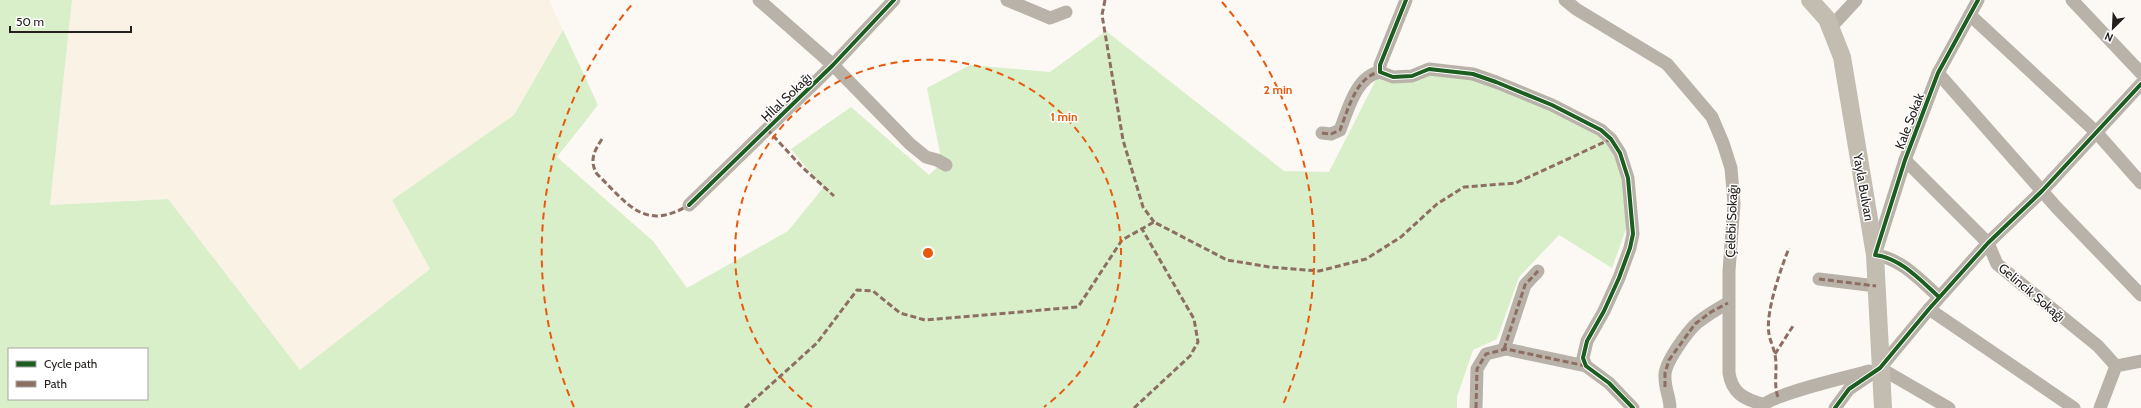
<svg xmlns="http://www.w3.org/2000/svg" width="2141" height="408" font-family="Cabin,sans-serif">
	<style>
		.industrial { fill: #faf3e5 }
		.green { fill: #d8efc9; fill-rule: evenodd }
		.lines { fill: none; stroke-linecap: round; stroke-linejoin: round }
		.street { stroke: #b9b2a8; stroke-width: 13 }
		.secondary { stroke: #c2bcb1; stroke-width: 18 }
		.quiet { stroke: #8d6e63; stroke-width: 3; stroke-dasharray: 6 3; stroke-linecap: butt }
		.cycleway-casing { stroke: #fff; stroke-width: 6 }
		.cycleway { stroke: #1b5e20; stroke-width: 4 }
		.ring { fill: none; stroke: #e8590c; stroke-width: 2; stroke-dasharray: 7 5 }
		.labels { text-anchor: middle; dominant-baseline: central; stroke-width: 3; stroke-linejoin: round; paint-order: stroke }
		.street-label { font-size: 13px; fill: #23201d; stroke: #fff }
		.centre { fill: #e8590c; stroke: #fff; stroke-width: 2 }
		.ring-label { font-size: 12px; text-anchor: middle; font-weight: bold; fill: #e8590c; stroke: #fff; stroke-width: 3; stroke-linejoin: round; paint-order: stroke }
	</style>
	<rect width="100%" height="100%" fill="#fcf8f4"/>
	<path class="industrial" d="M 72,0 L 549,0 L 563,30 L 514,115 L 392,200 L 430,269 L 300,371 L 168,199 L 50,205 Z"/>
	<path class="green" d="M 0,0 L 72,0 L 50,205 L 168,199 L 300,370 L 430,269 L 392,200 L 514,115 L 563,30 L 598,105 L 557,157 L 653,241 L 687,288 L 788,231 L 823,188 L 791,149 L 851,107 L 929,175 L 942,163 L 927,88 L 970,65 L 1050,72 L 1106,31 L 1284,171 L 1329,172 L 1380,72 L 1451,71 L 1590,124 L 1620,153 L 1631,215 L 1612,268 L 1559,235 L 1519,277 L 1497,339 L 1473,350 L 1457,397 L 1457,408 L 0,408 ZM 9,349 L 147,349 L 147,399 L 9,399 Z"/>
	<g class="lines">
		<g class="street">
			<path d="M 759,0 L 833,65 L 910,144 L 926,157 L 937,160 L 946,165"/>
			<path d="M 1007,0 L 1050,18 L 1066,12"/>
			<path d="M 1406,0 L 1380,65 L 1380,72 L 1393,77 L 1412,76 L 1429,69 L 1473,74 L 1496,82 L 1552,105 L 1601,130 L 1611,139 L 1620,153 L 1628,178 L 1633,234 L 1630,248 L 1619,278 L 1604,311 L 1587,341 L 1583,358 L 1586,366 L 1609,383 L 1633,408"/>
			<path d="M 1565,0 L 1576,9 L 1667,64 L 1712,117 L 1723,143 L 1731,168 L 1734,204 L 1729,271 L 1729,373 C 1732,393 1744,399 1762,404"/>
			<path d="M 2072,0 L 2141,73"/>
			<path d="M 1970,15 L 2096,132 L 2141,183"/>
			<path d="M 1830,28 L 1856,0"/>
			<path d="M 1938,73 L 2057,208 L 2141,295"/>
			<path d="M 1322,133 L 1331,134 L 1340,130 C 1348,110 1356,76 1380,72"/>
			<path d="M 1905,160 L 1988,243 L 1997,264 L 2098,346 L 2116,366"/>
			<path d="M 689,205 L 833,65 L 894,0"/>
			<path d="M 1819,279 L 1876,286"/>
			<path d="M 1939,297 C 1921,281 1901,258 1875,255 L 1905,160 L 1938,73 L 1978,0"/>
			<path d="M 1929,309 L 2074,408"/>
			<path d="M 1504,349 L 1525,285 L 1538,271"/>
			<path d="M 1880,368 L 1949,408"/>
			<path d="M 1476,408 L 1477,369 L 1486,354 L 1506,349 L 1586,366"/>
			<path d="M 1670,408 C 1670,397 1664,387 1665,375 C 1665,362 1688,331 1697,323 C 1707,315 1717,309 1728,303"/>
			<path d="M 1760,408 C 1770,394 1849,377 1869,371"/>
			<path d="M 1835,408 L 1849,389 L 1880,368 L 1929,309 L 1988,243 L 2042,191 L 2141,84"/>
			<path d="M 2100,408 L 2116,366 L 2141,361"/>
		</g>
		<path class="secondary" d="M 1810,0 L 1827,19 L 1842,57 L 1875,255 L 1883,408"/>
		<g class="quiet">
			<path d="M 1105,0 L 1102,15 L 1123,140 L 1143,207 L 1154,222"/>
			<path d="M 767,129 L 801,166 L 834,196"/>
			<path d="M 1322,133 L 1331,134 L 1340,130 C 1348,110 1356,76 1380,72"/>
			<path d="M 602,139 C 594,151 589,161 597,174 C 628,204 644,232 689,205"/>
			<path d="M 1819,279 L 1876,286"/>
			<path d="M 1504,349 L 1525,285 L 1538,271"/>
			<path d="M 1775,354 L 1793,326"/>
			<path d="M 1665,387 L 1665,373 L 1669,360 L 1695,324 L 1711,312 L 1728,303"/>
			<path d="M 1778,397 C 1773,383 1778,369 1775,355 C 1774,348 1770,341 1769,334 C 1765,313 1781,268 1789,248"/>
			<path d="M 745,408 L 817,343 L 857,290 L 873,291 L 900,313 L 925,320 L 1078,307 L 1122,240 L 1154,222 L 1227,260 L 1270,267 L 1319,271 L 1366,259 L 1401,237 L 1437,204 L 1464,187 L 1516,183 L 1611,139"/>
			<path d="M 1134,408 L 1190,356 L 1198,342 L 1194,319 L 1142,229"/>
			<path d="M 1476,408 L 1477,369 L 1486,354 L 1506,349 L 1586,366"/>
		</g>
		<defs>
			<g id="cycleway">
				<path d="M 1406,0 L 1380,65 L 1380,72 L 1393,77 L 1412,76 L 1429,69 L 1473,74 L 1496,82 L 1552,105 L 1601,130 L 1611,139 L 1620,153 L 1628,178 L 1633,234 L 1630,248 L 1619,278 L 1604,311 L 1587,341 L 1583,358 L 1586,366 L 1609,383 L 1633,408"/>
				<path d="M 689,205 L 833,65 L 894,0"/>
				<path d="M 1939,297 C 1921,281 1901,258 1875,255 L 1905,160 L 1938,73 L 1978,0"/>
				<path d="M 1835,408 L 1849,389 L 1880,368 L 1929,309 L 1988,243 L 2042,191 L 2141,84"/>
			</g>
		</defs>
		<use href="#cycleway" class="cycleway-casing"/>
		<use href="#cycleway" class="cycleway"/>
	</g>
	<g class="ring">
		<path d="M812 407A193 193 0 1 1 1044 407"/>
		<path d="M574 407A386 386 0 0 1 634 2M1222 2A386 386 0 0 1 1282 407"/>
	</g>
	<g class="labels">
		<g class="street-label">
			<text transform="translate(786 97) rotate(-44)">Hİlal Sokağı</text>
			<text transform="translate(1909 121) rotate(-69)">Kale Sokak</text>
			<text transform="translate(1864 187) rotate(80)">Yayla Bulvarı</text>
			<text transform="translate(1731 221) rotate(-88)">Çelebi Sokağı</text>
			<text transform="translate(2032 292) rotate(40)">Gelincik Sokağı</text>
		</g>
	</g>
	<circle cx="928" cy="253" r="6" class="centre"/>
	<g class="ring-label">
		<text x="1278" y="94">2 min</text>
		<text x="1064" y="121">1 min</text>
	</g>
	<rect x="8" y="348" width="140" height="52" fill="#ffffff" stroke="#a7a6a5"/>
	<rect x="16" y="361" width="20" height="6" fill="#1b5e20" stroke="#a7a6a5"/>
	<text x="44" y="368" font-size="12" fill="#23201d">Cycle path</text>
	<rect x="16" y="381" width="20" height="6" fill="#8d6e63" stroke="#a7a6a5"/>
	<text x="44" y="388" font-size="12" fill="#23201d">Path</text>
	<g transform="translate(2113 28) rotate(204)" stroke="#ffffff" stroke-width="3" paint-order="stroke">
	<path d="M0-3L7 15L0 10L-7 15Z" fill="#23201d"/>
	<text y="-6" font-size="11" font-weight="bold" text-anchor="middle" fill="#23201d">N</text>
	</g>
	<path d="M10 26v6h121v-6" fill="none" stroke="#23201d" stroke-width="2"/>
	<text x="16" y="26" font-size="12" fill="#23201d" stroke="#ffffff" stroke-width="3" paint-order="stroke">50 m</text>
</svg>
